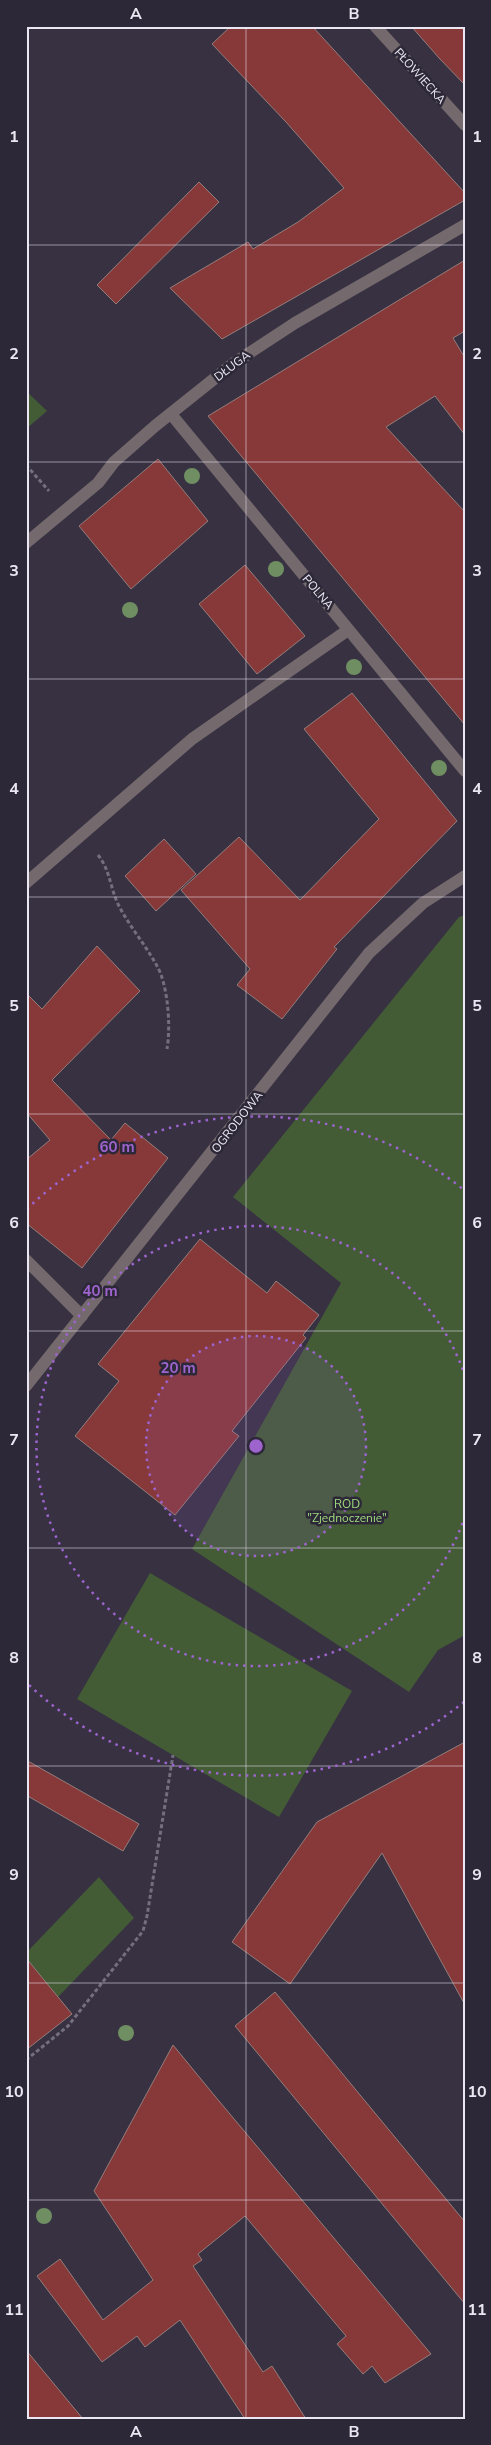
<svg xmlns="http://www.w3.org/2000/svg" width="491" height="2445" font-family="'Nunito Sans',sans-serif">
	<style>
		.green { fill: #435c36 }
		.building { fill: #873839; stroke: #947d7b }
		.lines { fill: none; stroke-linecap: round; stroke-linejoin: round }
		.path { stroke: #746f7e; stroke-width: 3; stroke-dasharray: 4 2.5; stroke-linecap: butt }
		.minor { stroke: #74696c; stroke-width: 12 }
		.tree { fill: #6f8e62 }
		.grid { fill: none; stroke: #ebe7f2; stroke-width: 1; stroke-opacity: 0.55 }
		.ring { fill: none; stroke: #9d64ce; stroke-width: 2.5; stroke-dasharray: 2.5 5 }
		.labels { text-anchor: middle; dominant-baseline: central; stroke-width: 5; stroke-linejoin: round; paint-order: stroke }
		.street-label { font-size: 12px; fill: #ebe7f2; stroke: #2d2837 }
		.park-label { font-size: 12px; fill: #9dda7d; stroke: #2d2837 }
		.centre { fill: #9d64ce; stroke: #2d2837; stroke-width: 2.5 }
		.ring-label { font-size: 15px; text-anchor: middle; font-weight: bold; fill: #9d64ce; stroke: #2d2837; stroke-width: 5; stroke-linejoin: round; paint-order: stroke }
		.neatline { fill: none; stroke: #ebe7f2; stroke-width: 2 }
		.grid-label { font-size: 16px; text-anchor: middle; font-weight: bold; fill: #ebe7f2 }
	</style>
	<rect width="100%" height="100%" fill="#373142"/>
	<g class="green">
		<path d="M 26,391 L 47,411 L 26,429 Z"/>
		<path d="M 465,915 L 465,1635 L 438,1650 L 409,1692 L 192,1549 L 341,1283 L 233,1197 L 459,917 Z"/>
		<path d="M 150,1573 L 352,1691 L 279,1817 L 77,1699 Z"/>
		<path d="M 99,1877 L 134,1918 L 58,1997 L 26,1958 L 26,1953 Z"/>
	</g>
	<g class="building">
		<path d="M 231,26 L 312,26 L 465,193 L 465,200 L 222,339 L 170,288 L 248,242 L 253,249 L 298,222 L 344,188 L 286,122 L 212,44 Z"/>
		<path d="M 411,26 L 465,26 L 465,85 L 439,58 Z"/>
		<path d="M 199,182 L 219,202 L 116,304 L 97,285 Z"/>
		<path d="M 465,260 L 465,331 L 453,338 L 465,358 L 465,435 L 435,396 L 386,427 L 465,512 L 465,725 L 208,416 Z"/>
		<path d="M 158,459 L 208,521 L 131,589 L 79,526 Z"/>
		<path d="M 245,565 L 305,636 L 257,674 L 199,604 Z"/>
		<path d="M 352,693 L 457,821 L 334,947 L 337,949 L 282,1019 L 237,985 L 250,969 L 181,890 L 239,837 L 300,900 L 379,819 L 304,729 Z"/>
		<path d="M 164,839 L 196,874 L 156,911 L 125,876 Z"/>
		<path d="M 97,946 L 140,991 L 52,1080 L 111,1140 L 125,1123 L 168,1158 L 82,1268 L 26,1223 L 26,1160 L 50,1140 L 26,1112 L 26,993 L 42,1009 Z"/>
		<path d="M 200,1239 L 267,1293 L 276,1281 L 319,1315 L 303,1335 L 306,1338 L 232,1431 L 239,1436 L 175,1515 L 75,1436 L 119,1381 L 98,1364 Z"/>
		<path d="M 465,1742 L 465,2005 L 382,1853 L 290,1984 L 232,1942 L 317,1822 Z"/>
		<path d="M 26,1760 L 139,1824 L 123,1851 L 26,1795 Z"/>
		<path d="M 26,1958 L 72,2014 L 26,2050 Z"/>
		<path d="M 275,1992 L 465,2222 L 465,2304 L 235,2026 Z"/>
		<path d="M 173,2045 L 214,2095 L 431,2354 L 385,2383 L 372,2366 L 363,2374 L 337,2344 L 346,2336 L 245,2216 L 198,2254 L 202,2260 L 193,2266 L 263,2372 L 272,2366 L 306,2419 L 245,2419 L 180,2320 L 145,2347 L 137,2336 L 102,2362 L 37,2276 L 60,2259 L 103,2320 L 153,2280 L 94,2191 Z"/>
		<path d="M 26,2350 L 83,2419 L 26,2419 Z"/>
	</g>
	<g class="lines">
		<g class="path">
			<path d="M 26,465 L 49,491"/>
			<path d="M 98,855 C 110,870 110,887 118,904 C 129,926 145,944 157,966 C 168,985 171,1027 167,1049"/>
			<path d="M 26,2060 L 68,2026 L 143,1931 L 147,1916 L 173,1755"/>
		</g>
		<g class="minor">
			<path d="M 375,26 L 465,125"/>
			<path d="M 171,414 L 465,771"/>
			<path d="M 26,543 L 98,483 L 114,462 L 155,426 L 234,363 L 295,323 L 465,225"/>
			<path d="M 26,883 L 192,739 L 348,630"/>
			<path d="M 26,1260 L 82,1316"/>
			<path d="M 26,1386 L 369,953 L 423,903 L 465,876"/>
		</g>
	</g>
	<g class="tree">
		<circle cx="192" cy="476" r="8"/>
		<circle cx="276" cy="569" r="8"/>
		<circle cx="130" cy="610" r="8"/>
		<circle cx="354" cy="667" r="8"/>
		<circle cx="439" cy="768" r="8"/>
		<circle cx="126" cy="2033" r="8"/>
		<circle cx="44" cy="2216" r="8"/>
	</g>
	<path class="grid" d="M 246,26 L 246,2419M 26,245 L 465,245M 26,462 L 465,462M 26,679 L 465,679M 26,897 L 465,897M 26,1114 L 465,1114M 26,1331 L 465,1331M 26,1548 L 465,1548M 26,1766 L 465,1766M 26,1983 L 465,1983M 26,2200 L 465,2200"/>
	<circle cx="256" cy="1446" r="110" fill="#9d64ce" fill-opacity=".12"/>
	<g class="ring">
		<circle cx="256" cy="1446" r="110"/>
		<path d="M465 1516A220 220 0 1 1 465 1376"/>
		<path d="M464 1702A330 330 0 0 1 27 1683M27 1209A330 330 0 0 1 464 1190"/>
	</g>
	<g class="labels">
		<g class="street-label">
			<text transform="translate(420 76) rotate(48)">PŁOWIECKA</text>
			<text transform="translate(232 366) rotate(-37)">DŁUGA</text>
			<text transform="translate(318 592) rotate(50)">POLNA</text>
			<text transform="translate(237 1122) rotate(-52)">OGRODOWA</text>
		</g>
		<g class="park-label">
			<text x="347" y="1504">ROD<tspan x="347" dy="14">"Zjednoczenie"</tspan></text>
		</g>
	</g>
	<circle cx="256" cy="1446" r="8" class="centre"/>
	<g class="ring-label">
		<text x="117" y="1152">60 m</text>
		<text x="100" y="1296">40 m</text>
		<text x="178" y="1373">20 m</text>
	</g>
	<rect width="491" height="2445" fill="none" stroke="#2d2837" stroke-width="55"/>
	<rect x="28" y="28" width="436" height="2390" class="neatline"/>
	<g class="grid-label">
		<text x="136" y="19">A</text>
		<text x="354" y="19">B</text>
		<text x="14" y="142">1</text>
		<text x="477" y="142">1</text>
		<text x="14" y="359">2</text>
		<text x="477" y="359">2</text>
		<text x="14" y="576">3</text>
		<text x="477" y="576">3</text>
		<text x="14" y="794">4</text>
		<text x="477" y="794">4</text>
		<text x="14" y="1011">5</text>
		<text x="477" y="1011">5</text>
		<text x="14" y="1228">6</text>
		<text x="477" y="1228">6</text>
		<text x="14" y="1445">7</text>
		<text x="477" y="1445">7</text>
		<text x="14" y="1663">8</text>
		<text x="477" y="1663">8</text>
		<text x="14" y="1880">9</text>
		<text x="477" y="1880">9</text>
		<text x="14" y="2097">10</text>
		<text x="477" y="2097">10</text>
		<text x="14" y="2315">11</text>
		<text x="477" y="2315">11</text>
		<text x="136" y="2437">A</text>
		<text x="354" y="2437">B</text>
	</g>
</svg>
